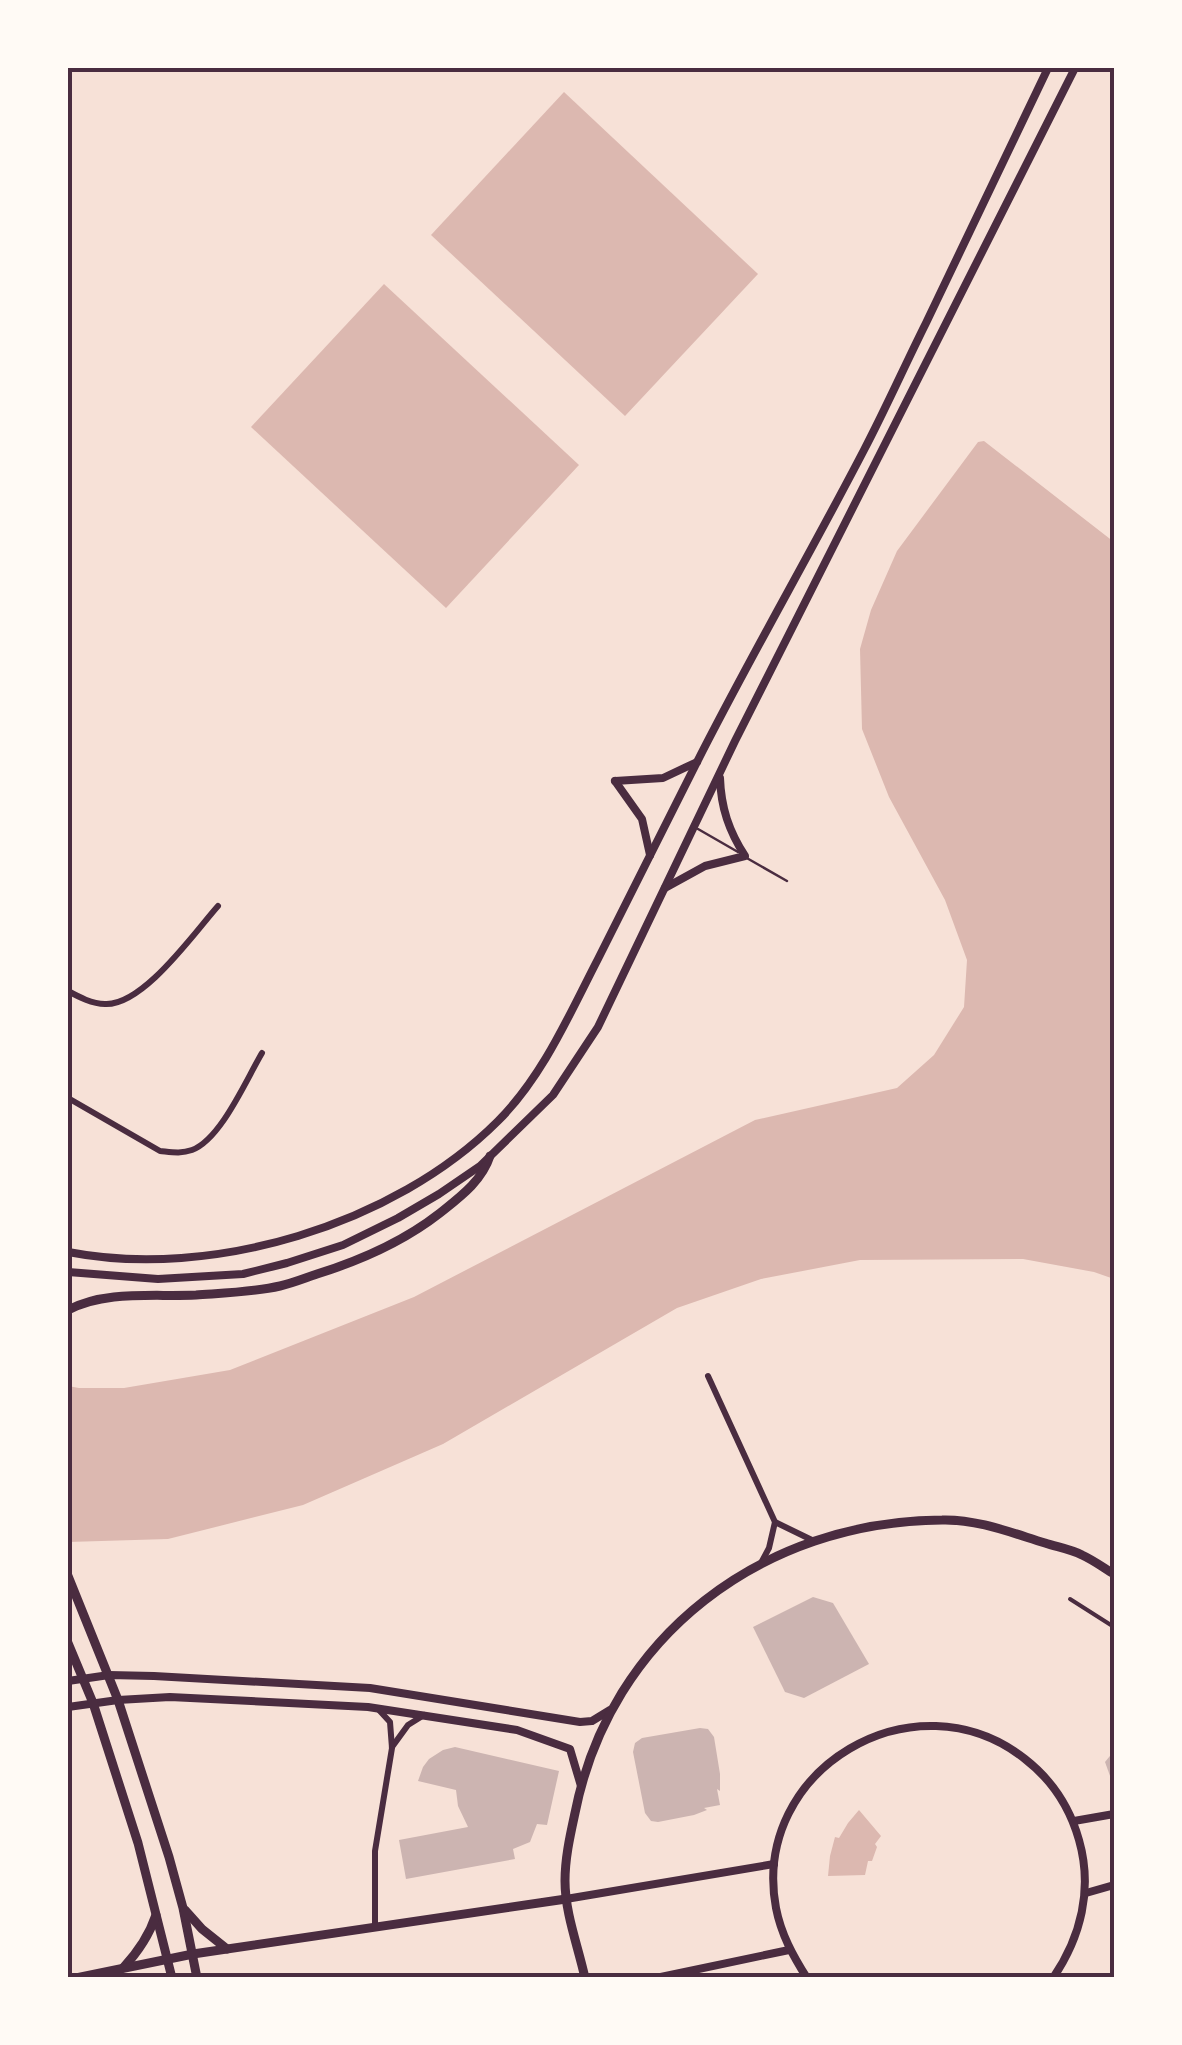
<svg xmlns="http://www.w3.org/2000/svg" width="1182" height="2045" font-family="'PT Sans',sans-serif">
	<style>
		.water { fill: #dcb8b0 }
		.building { fill: #ccb4b1 }
		.lines { fill: none; stroke-linecap: round; stroke-linejoin: round }
		.service { stroke: #4a2c40; stroke-width: 2.5 }
		.pedestrian { stroke: #4a2c40; stroke-width: 4 }
		.minor { stroke: #4a2c40; stroke-width: 6 }
		.tertiary { stroke: #4a2c40; stroke-width: 8 }
		.secondary { stroke: #4a2c40; stroke-width: 8 }
		.primary { stroke: #4a2c40; stroke-width: 9 }
		.neatline { fill: none; stroke: #4a2c40; stroke-width: 4 }
	</style>
	<rect width="100%" height="100%" fill="#f7e1d7"/>
	<g class="water">
		<path d="M 564,92 L 758,274 L 625,416 L 431,235 Z"/>
		<path d="M 384,284 L 579,465 L 446,608 L 251,427 Z"/>
		<path d="M 984,441 L 1114,542 L 1114,1279 L 1094,1272 L 1023,1259 L 860,1260 L 761,1279 L 677,1308 L 443,1444 L 303,1505 L 168,1539 L 68,1542 L 68,1386 L 79,1388 L 124,1388 L 230,1370 L 414,1297 L 755,1120 L 897,1088 L 934,1055 L 964,1007 L 967,960 L 945,900 L 889,797 L 862,729 L 860,649 L 871,610 L 897,551 L 978,442 Z"/>
		<path d="M 859,1810 L 881,1836 L 875,1844 L 877,1847 L 872,1861 L 868,1861 L 865,1875 L 828,1876 L 830,1856 L 835,1837 L 839,1838 L 848,1823 Z"/>
	</g>
	<g class="building">
		<path d="M 813,1597 L 833,1603 L 869,1664 L 804,1698 L 785,1692 L 753,1627 Z"/>
		<path d="M 700,1728 L 708,1729 L 714,1737 L 720,1774 L 720,1791 L 717,1789 L 720,1805 L 704,1808 L 707,1810 L 694,1815 L 658,1822 L 651,1821 L 645,1813 L 633,1752 L 635,1743 L 642,1738 Z"/>
		<path d="M 455,1747 L 559,1771 L 547,1825 L 537,1824 L 530,1842 L 513,1849 L 515,1859 L 406,1879 L 399,1840 L 468,1827 L 458,1806 L 456,1790 L 418,1781 L 423,1767 L 429,1759 L 443,1750 Z"/>
		<path d="M 1114,1751 L 1114,1787 L 1105,1762 Z"/>
	</g>
	<g class="lines">
		<g class="service">
			<path d="M 698,829 L 738,852"/>
			<path d="M 745,857 L 787,881"/>
		</g>
		<path class="pedestrian" d="M 1070,1599 L 1114,1627"/>
		<g class="minor">
			<path d="M 68,991 C 79,997 92,1004 105,1004 C 143,1006 194,933 218,906"/>
			<path d="M 68,1098 L 160,1151 C 171,1152 181,1154 192,1150 C 221,1139 246,1080 262,1053"/>
			<path d="M 708,1376 L 775,1522 L 769,1548 L 761,1563"/>
			<path d="M 775,1522 L 814,1541"/>
			<path d="M 392,1747 L 408,1725 L 424,1715"/>
			<path d="M 375,1927 L 375,1851 L 392,1748 L 390,1722 L 379,1710"/>
		</g>
		<g class="tertiary">
			<path d="M 1074,1821 L 1114,1814"/>
			<path d="M 1086,1893 L 1114,1885"/>
			<path d="M 566,1899 L 774,1864"/>
			<path d="M 656,1978 L 789,1950"/>
			<path d="M 807,1978 C 793,1956 781,1934 776,1908 C 750,1769 915,1672 1025,1759 C 1052,1780 1070,1808 1079,1840 C 1093,1889 1081,1937 1053,1978"/>
		</g>
		<g class="secondary">
			<path d="M 615,781 L 663,778 L 697,762"/>
			<path d="M 615,781 L 642,819 L 650,855"/>
			<path d="M 665,888 L 705,866 L 745,856 C 729,831 721,808 720,778"/>
			<path d="M 68,1252 C 212,1280 394,1225 498,1121 C 543,1076 569,1015 598,959 C 630,894 663,830 695,766 C 749,659 809,556 864,450 C 886,408 905,365 926,323 C 966,238 1007,153 1048,68"/>
			<path d="M 68,1272 L 158,1279 L 243,1274 L 287,1263 L 343,1245 L 398,1218 L 439,1194 L 480,1166 L 553,1095 L 598,1027 L 735,741 L 1075,68"/>
			<path d="M 68,1681 L 109,1675 L 154,1676 L 370,1688 L 580,1722 L 592,1721 L 610,1710"/>
			<path d="M 68,1707 L 118,1700 L 170,1697 L 368,1707 L 517,1730 L 570,1749 L 581,1786"/>
		</g>
		<g class="primary">
			<path d="M 68,1310 C 106,1290 153,1297 196,1295 C 223,1293 254,1292 280,1286 C 293,1283 305,1278 317,1274 C 362,1260 403,1242 440,1213 C 460,1197 482,1181 490,1156"/>
			<path d="M 68,1576 L 118,1700 L 169,1857 L 183,1908 L 197,1978"/>
			<path d="M 68,1643 L 93,1703 L 138,1843 L 172,1978"/>
			<path d="M 185,1910 L 202,1929 L 227,1949"/>
			<path d="M 123,1968 C 138,1952 149,1936 156,1915"/>
			<path d="M 76,1978 L 193,1954 L 566,1899"/>
			<path d="M 585,1978 C 578,1946 565,1913 565,1881 C 565,1858 570,1836 575,1813 C 610,1636 763,1521 942,1520 C 977,1519 1012,1533 1045,1543 C 1057,1547 1070,1549 1082,1555 C 1093,1560 1104,1568 1114,1574"/>
		</g>
	</g>
	<rect width="1182" height="2045" fill="none" stroke="#fffaf5" stroke-width="140"/>
	<rect x="70" y="70" width="1042" height="1905" class="neatline"/>
</svg>
